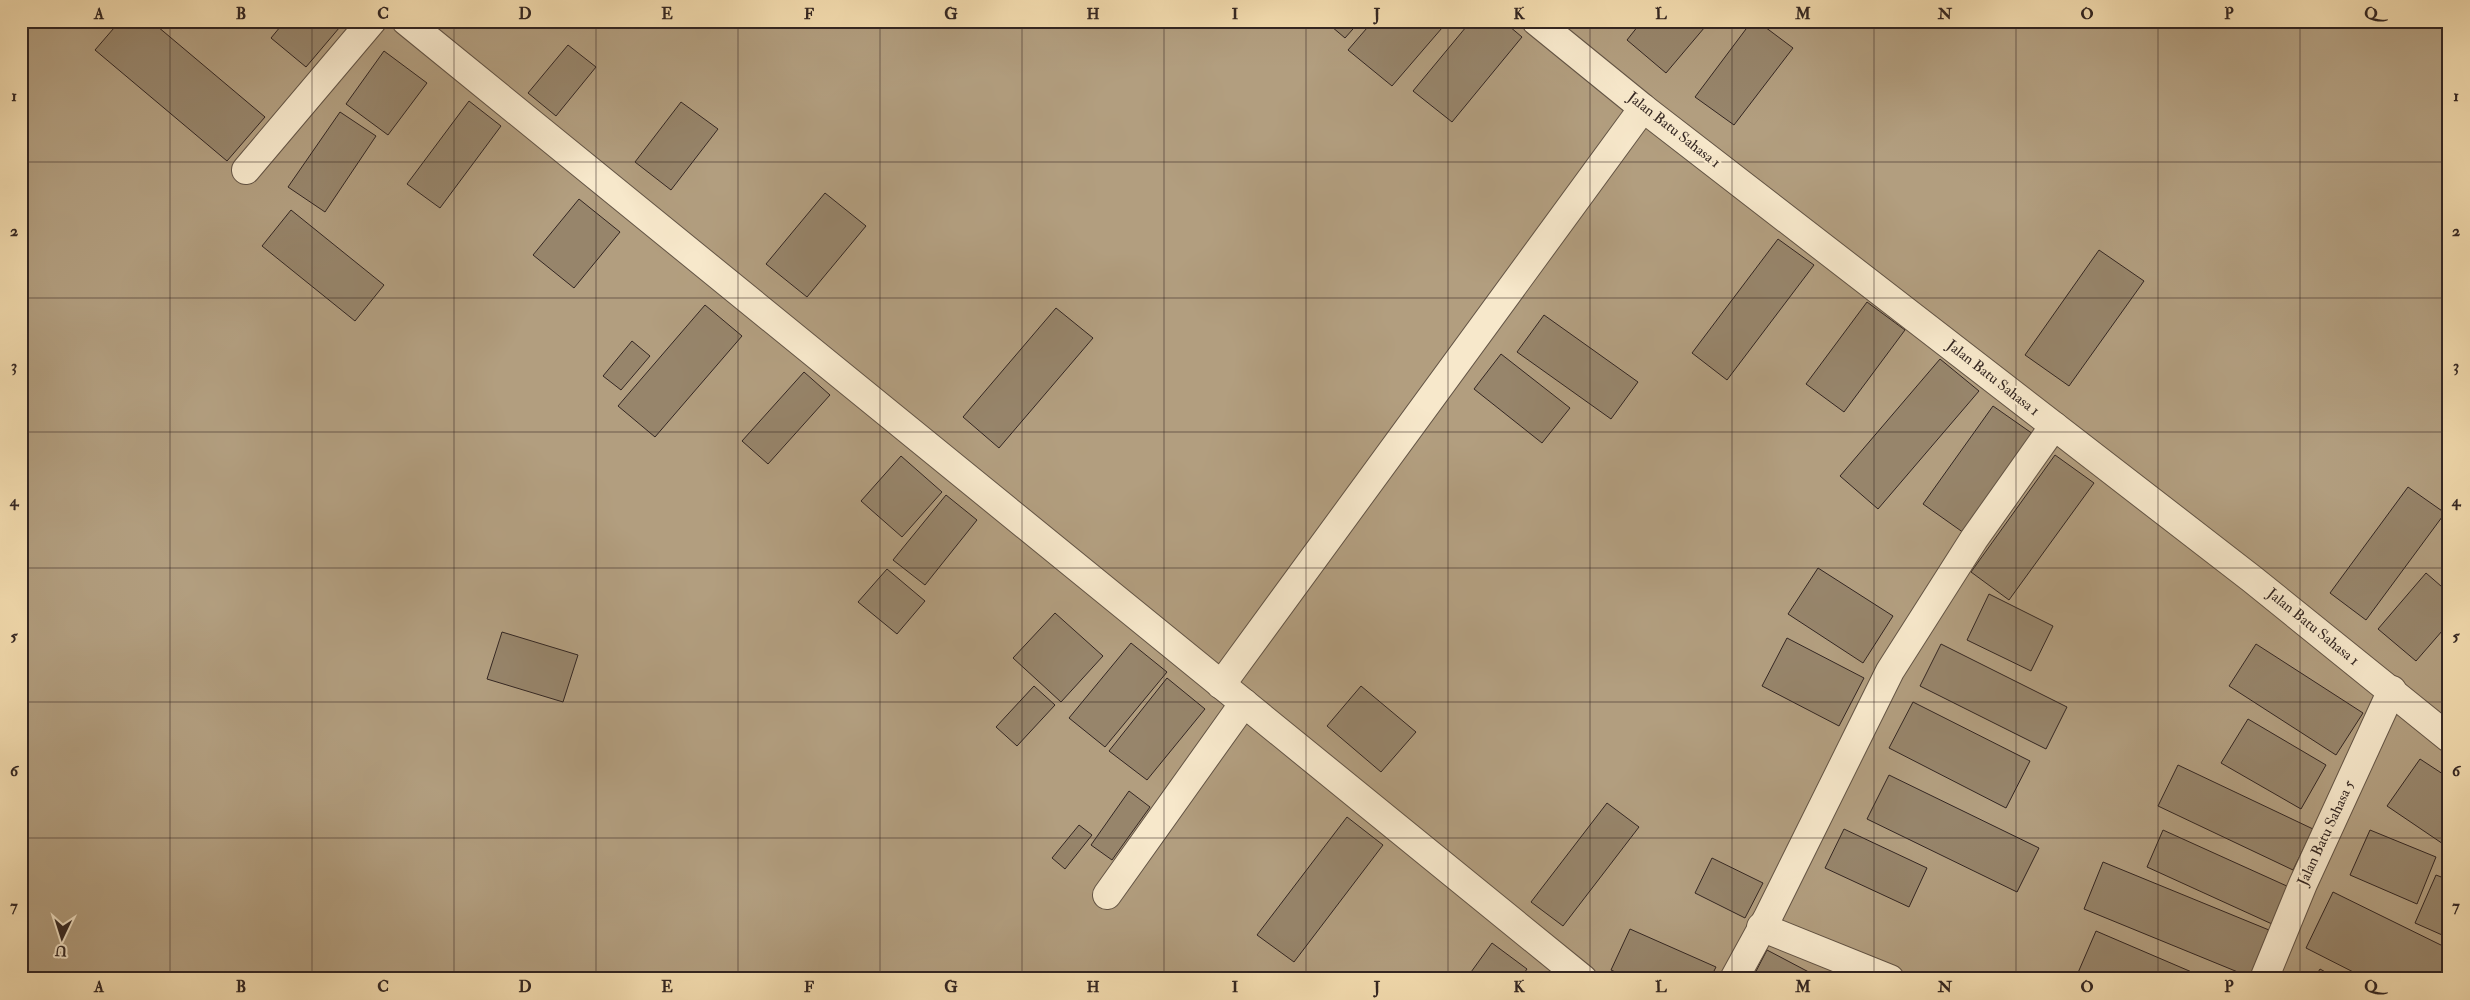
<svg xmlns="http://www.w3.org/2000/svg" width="2470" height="1000" font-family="'IM FELL Double Pica',serif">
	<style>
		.water { fill: #b29e7f; stroke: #7f6e5a }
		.building { fill: #97856b; stroke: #332622 }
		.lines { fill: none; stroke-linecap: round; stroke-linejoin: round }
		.street-casing { stroke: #635445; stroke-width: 30 }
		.street { stroke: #f7e8cb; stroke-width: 28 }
		.grid { fill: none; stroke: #332622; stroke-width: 1; stroke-opacity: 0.55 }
		.labels { text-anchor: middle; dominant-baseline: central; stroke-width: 4.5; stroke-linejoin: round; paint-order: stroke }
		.street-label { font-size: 15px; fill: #332622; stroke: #f7e8cb }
		.neatline { fill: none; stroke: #332622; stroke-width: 2 }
		.grid-label { font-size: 16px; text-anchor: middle; font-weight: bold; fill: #332622 }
	</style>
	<rect width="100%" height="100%" fill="#f3dcaf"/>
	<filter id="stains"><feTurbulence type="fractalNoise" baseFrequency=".004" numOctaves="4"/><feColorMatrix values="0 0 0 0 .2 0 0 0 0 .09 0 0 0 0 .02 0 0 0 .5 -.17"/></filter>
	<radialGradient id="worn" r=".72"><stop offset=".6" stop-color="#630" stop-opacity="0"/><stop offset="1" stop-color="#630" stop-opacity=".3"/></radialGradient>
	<rect class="water" x="21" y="21" width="2428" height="958"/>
	<g class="building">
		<path d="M 120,21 L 151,21 L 265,117 L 227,161 L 95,50 Z"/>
		<path d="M 285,21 L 345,21 L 306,67 L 271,38 Z"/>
		<path d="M 1325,21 L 1360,21 L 1345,38 Z"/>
		<path d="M 1373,21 L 1448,21 L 1392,86 L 1348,50 Z"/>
		<path d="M 1471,21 L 1503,21 L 1522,37 L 1452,122 L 1413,91 Z"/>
		<path d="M 1642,21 L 1710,21 L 1666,73 L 1627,40 Z"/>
		<path d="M 1752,21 L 1757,21 L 1793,48 L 1734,125 L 1695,97 Z"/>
		<path d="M 568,45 L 596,67 L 556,116 L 528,93 Z"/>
		<path d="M 384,51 L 427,83 L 388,135 L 346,104 Z"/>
		<path d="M 469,101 L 501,126 L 440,208 L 407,184 Z"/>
		<path d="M 681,102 L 718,129 L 671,190 L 635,162 Z"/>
		<path d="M 340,112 L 376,136 L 325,212 L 288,187 Z"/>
		<path d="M 825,193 L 866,226 L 807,297 L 766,264 Z"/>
		<path d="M 579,199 L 620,232 L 574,288 L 533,255 Z"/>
		<path d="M 291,210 L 384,285 L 355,321 L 262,246 Z"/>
		<path d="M 1778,239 L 1814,265 L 1727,380 L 1692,353 Z"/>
		<path d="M 2099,250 L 2144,281 L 2069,386 L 2025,355 Z"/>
		<path d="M 1867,302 L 1905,330 L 1844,412 L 1806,384 Z"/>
		<path d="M 705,305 L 742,336 L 655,437 L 618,406 Z"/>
		<path d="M 1056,308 L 1093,338 L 999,448 L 963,417 Z"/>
		<path d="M 1544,315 L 1638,382 L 1611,419 L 1517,352 Z"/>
		<path d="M 632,341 L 650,356 L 621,390 L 603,376 Z"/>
		<path d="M 1501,354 L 1570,408 L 1542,443 L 1474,389 Z"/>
		<path d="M 1940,359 L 1979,391 L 1878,509 L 1840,476 Z"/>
		<path d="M 804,372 L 830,395 L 768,464 L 742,441 Z"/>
		<path d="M 1993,406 L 2033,434 L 1964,533 L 1923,504 Z"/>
		<path d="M 2055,455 L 2094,483 L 2009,600 L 1971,572 Z"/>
		<path d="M 901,456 L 942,492 L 902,537 L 861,501 Z"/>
		<path d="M 2408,487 L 2445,513 L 2366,620 L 2330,593 Z"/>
		<path d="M 946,495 L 977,520 L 925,585 L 893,560 Z"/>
		<path d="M 1818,568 L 1893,616 L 1863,663 L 1788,614 Z"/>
		<path d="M 887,569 L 925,601 L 897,634 L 858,602 Z"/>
		<path d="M 2426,573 L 2449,593 L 2449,623 L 2416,661 L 2378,629 Z"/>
		<path d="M 1989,594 L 2053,626 L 2031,671 L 1967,640 Z"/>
		<path d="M 1055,613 L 1103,656 L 1061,702 L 1013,658 Z"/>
		<path d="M 502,632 L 578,655 L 563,702 L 487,679 Z"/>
		<path d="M 1787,638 L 1864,678 L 1839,726 L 1762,686 Z"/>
		<path d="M 1131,643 L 1167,672 L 1105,747 L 1069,718 Z"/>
		<path d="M 1941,644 L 2067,707 L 2046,749 L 1920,686 Z"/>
		<path d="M 2256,644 L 2363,713 L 2336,755 L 2229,686 Z"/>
		<path d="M 1167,678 L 1205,709 L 1147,780 L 1109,751 Z"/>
		<path d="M 1034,686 L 1055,705 L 1017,746 L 996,727 Z"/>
		<path d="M 1361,686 L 1416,732 L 1381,772 L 1327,726 Z"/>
		<path d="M 1913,702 L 2030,761 L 2006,808 L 1889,748 Z"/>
		<path d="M 2248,719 L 2326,765 L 2301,809 L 2221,763 Z"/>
		<path d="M 2420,759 L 2449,778 L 2449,848 L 2387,806 Z"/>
		<path d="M 2178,765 L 2313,829 L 2293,870 L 2158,806 Z"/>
		<path d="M 1889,775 L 2039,848 L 2017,892 L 1867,819 Z"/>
		<path d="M 1129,791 L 1150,807 L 1112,860 L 1091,845 Z"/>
		<path d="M 1607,803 L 1639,827 L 1563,926 L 1531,902 Z"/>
		<path d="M 1347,817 L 1383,845 L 1294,962 L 1257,935 Z"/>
		<path d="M 1079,825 L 1092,835 L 1065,869 L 1052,858 Z"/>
		<path d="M 1844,829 L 1927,868 L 1909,907 L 1825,868 Z"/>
		<path d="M 2163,830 L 2289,887 L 2272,924 L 2147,867 Z"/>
		<path d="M 2370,830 L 2436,857 L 2417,904 L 2350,875 Z"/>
		<path d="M 1712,858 L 1763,883 L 1745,918 L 1695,893 Z"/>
		<path d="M 2103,862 L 2269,930 L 2250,977 L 2084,909 Z"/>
		<path d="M 2436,875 L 2449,880 L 2449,938 L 2415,923 Z"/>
		<path d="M 2333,892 L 2449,949 L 2449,979 L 2367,979 L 2306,948 Z"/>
		<path d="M 1630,929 L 1716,967 L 1710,979 L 1631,979 L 1611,970 Z"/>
		<path d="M 2096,931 L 2208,979 L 2087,979 L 2077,975 Z"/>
		<path d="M 1492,943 L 1527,969 L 1520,979 L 1466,979 Z"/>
		<path d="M 1767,950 L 1822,979 L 1752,979 Z"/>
		<path d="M 2320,969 L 2338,979 L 2314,979 Z"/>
	</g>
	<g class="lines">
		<defs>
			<g id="street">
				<path d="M 406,21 L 1583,979"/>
				<path d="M 1536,21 L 1643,108 L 2252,579 L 2449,738"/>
				<path d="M 246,170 L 372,21"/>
				<path d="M 1221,685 L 1643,108"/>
				<path d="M 1107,895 L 1244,703"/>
				<path d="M 1761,927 L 1890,979"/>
				<path d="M 1734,979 L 1768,917 L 1890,671 L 1974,539 L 2054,426"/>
				<path d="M 2264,979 L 2303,884 L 2392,690"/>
			</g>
		</defs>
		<use href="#street" class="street-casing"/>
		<use href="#street" class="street"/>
	</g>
	<path class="grid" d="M 170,21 L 170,979M 312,21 L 312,979M 454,21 L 454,979M 596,21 L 596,979M 738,21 L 738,979M 880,21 L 880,979M 1022,21 L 1022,979M 1164,21 L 1164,979M 1306,21 L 1306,979M 1448,21 L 1448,979M 1590,21 L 1590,979M 1732,21 L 1732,979M 1874,21 L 1874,979M 2016,21 L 2016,979M 2158,21 L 2158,979M 2300,21 L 2300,979M 21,162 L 2449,162M 21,298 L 2449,298M 21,432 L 2449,432M 21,568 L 2449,568M 21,702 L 2449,702M 21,838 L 2449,838"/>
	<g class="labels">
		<g class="street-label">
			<text transform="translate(1674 130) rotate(38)">Jalan Batu Sahasa 1</text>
			<text transform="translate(1993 378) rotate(38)">Jalan Batu Sahasa 1</text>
			<text transform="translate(2313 627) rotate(39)">Jalan Batu Sahasa 1</text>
			<text transform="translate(2326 833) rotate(-65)">Jalan Batu Sahasa 5</text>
		</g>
	</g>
	<rect width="2470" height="1000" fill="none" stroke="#f3dcaf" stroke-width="55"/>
	<g transform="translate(62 938) rotate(184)" stroke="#f7e8cb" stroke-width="4" paint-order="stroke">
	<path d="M0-4L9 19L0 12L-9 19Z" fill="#332622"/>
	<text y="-8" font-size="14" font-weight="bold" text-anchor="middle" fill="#332622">U</text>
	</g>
	<rect x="28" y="28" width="2414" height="944" class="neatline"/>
	<g class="grid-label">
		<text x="99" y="19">A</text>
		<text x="241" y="19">B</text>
		<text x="383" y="19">C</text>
		<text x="525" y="19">D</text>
		<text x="667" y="19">E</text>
		<text x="809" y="19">F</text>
		<text x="951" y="19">G</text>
		<text x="1093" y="19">H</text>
		<text x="1235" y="19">I</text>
		<text x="1377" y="19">J</text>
		<text x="1519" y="19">K</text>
		<text x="1661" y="19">L</text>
		<text x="1803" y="19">M</text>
		<text x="1945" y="19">N</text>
		<text x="2087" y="19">O</text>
		<text x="2229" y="19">P</text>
		<text x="2371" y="19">Q</text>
		<text x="14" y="101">1</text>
		<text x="2456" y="101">1</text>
		<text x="14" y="236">2</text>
		<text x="2456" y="236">2</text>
		<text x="14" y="371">3</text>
		<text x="2456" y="371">3</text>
		<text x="14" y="506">4</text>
		<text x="2456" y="506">4</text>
		<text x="14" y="641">5</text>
		<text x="2456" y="641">5</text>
		<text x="14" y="776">6</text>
		<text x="2456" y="776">6</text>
		<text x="14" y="911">7</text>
		<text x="2456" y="911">7</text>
		<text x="99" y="992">A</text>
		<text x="241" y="992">B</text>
		<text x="383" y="992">C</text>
		<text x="525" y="992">D</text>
		<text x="667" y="992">E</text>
		<text x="809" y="992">F</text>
		<text x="951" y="992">G</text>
		<text x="1093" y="992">H</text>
		<text x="1235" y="992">I</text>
		<text x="1377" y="992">J</text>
		<text x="1519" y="992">K</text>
		<text x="1661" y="992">L</text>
		<text x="1803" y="992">M</text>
		<text x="1945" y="992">N</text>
		<text x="2087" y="992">O</text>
		<text x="2229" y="992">P</text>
		<text x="2371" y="992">Q</text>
	</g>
	<rect width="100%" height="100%" filter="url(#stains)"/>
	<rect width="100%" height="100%" fill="url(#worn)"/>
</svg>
